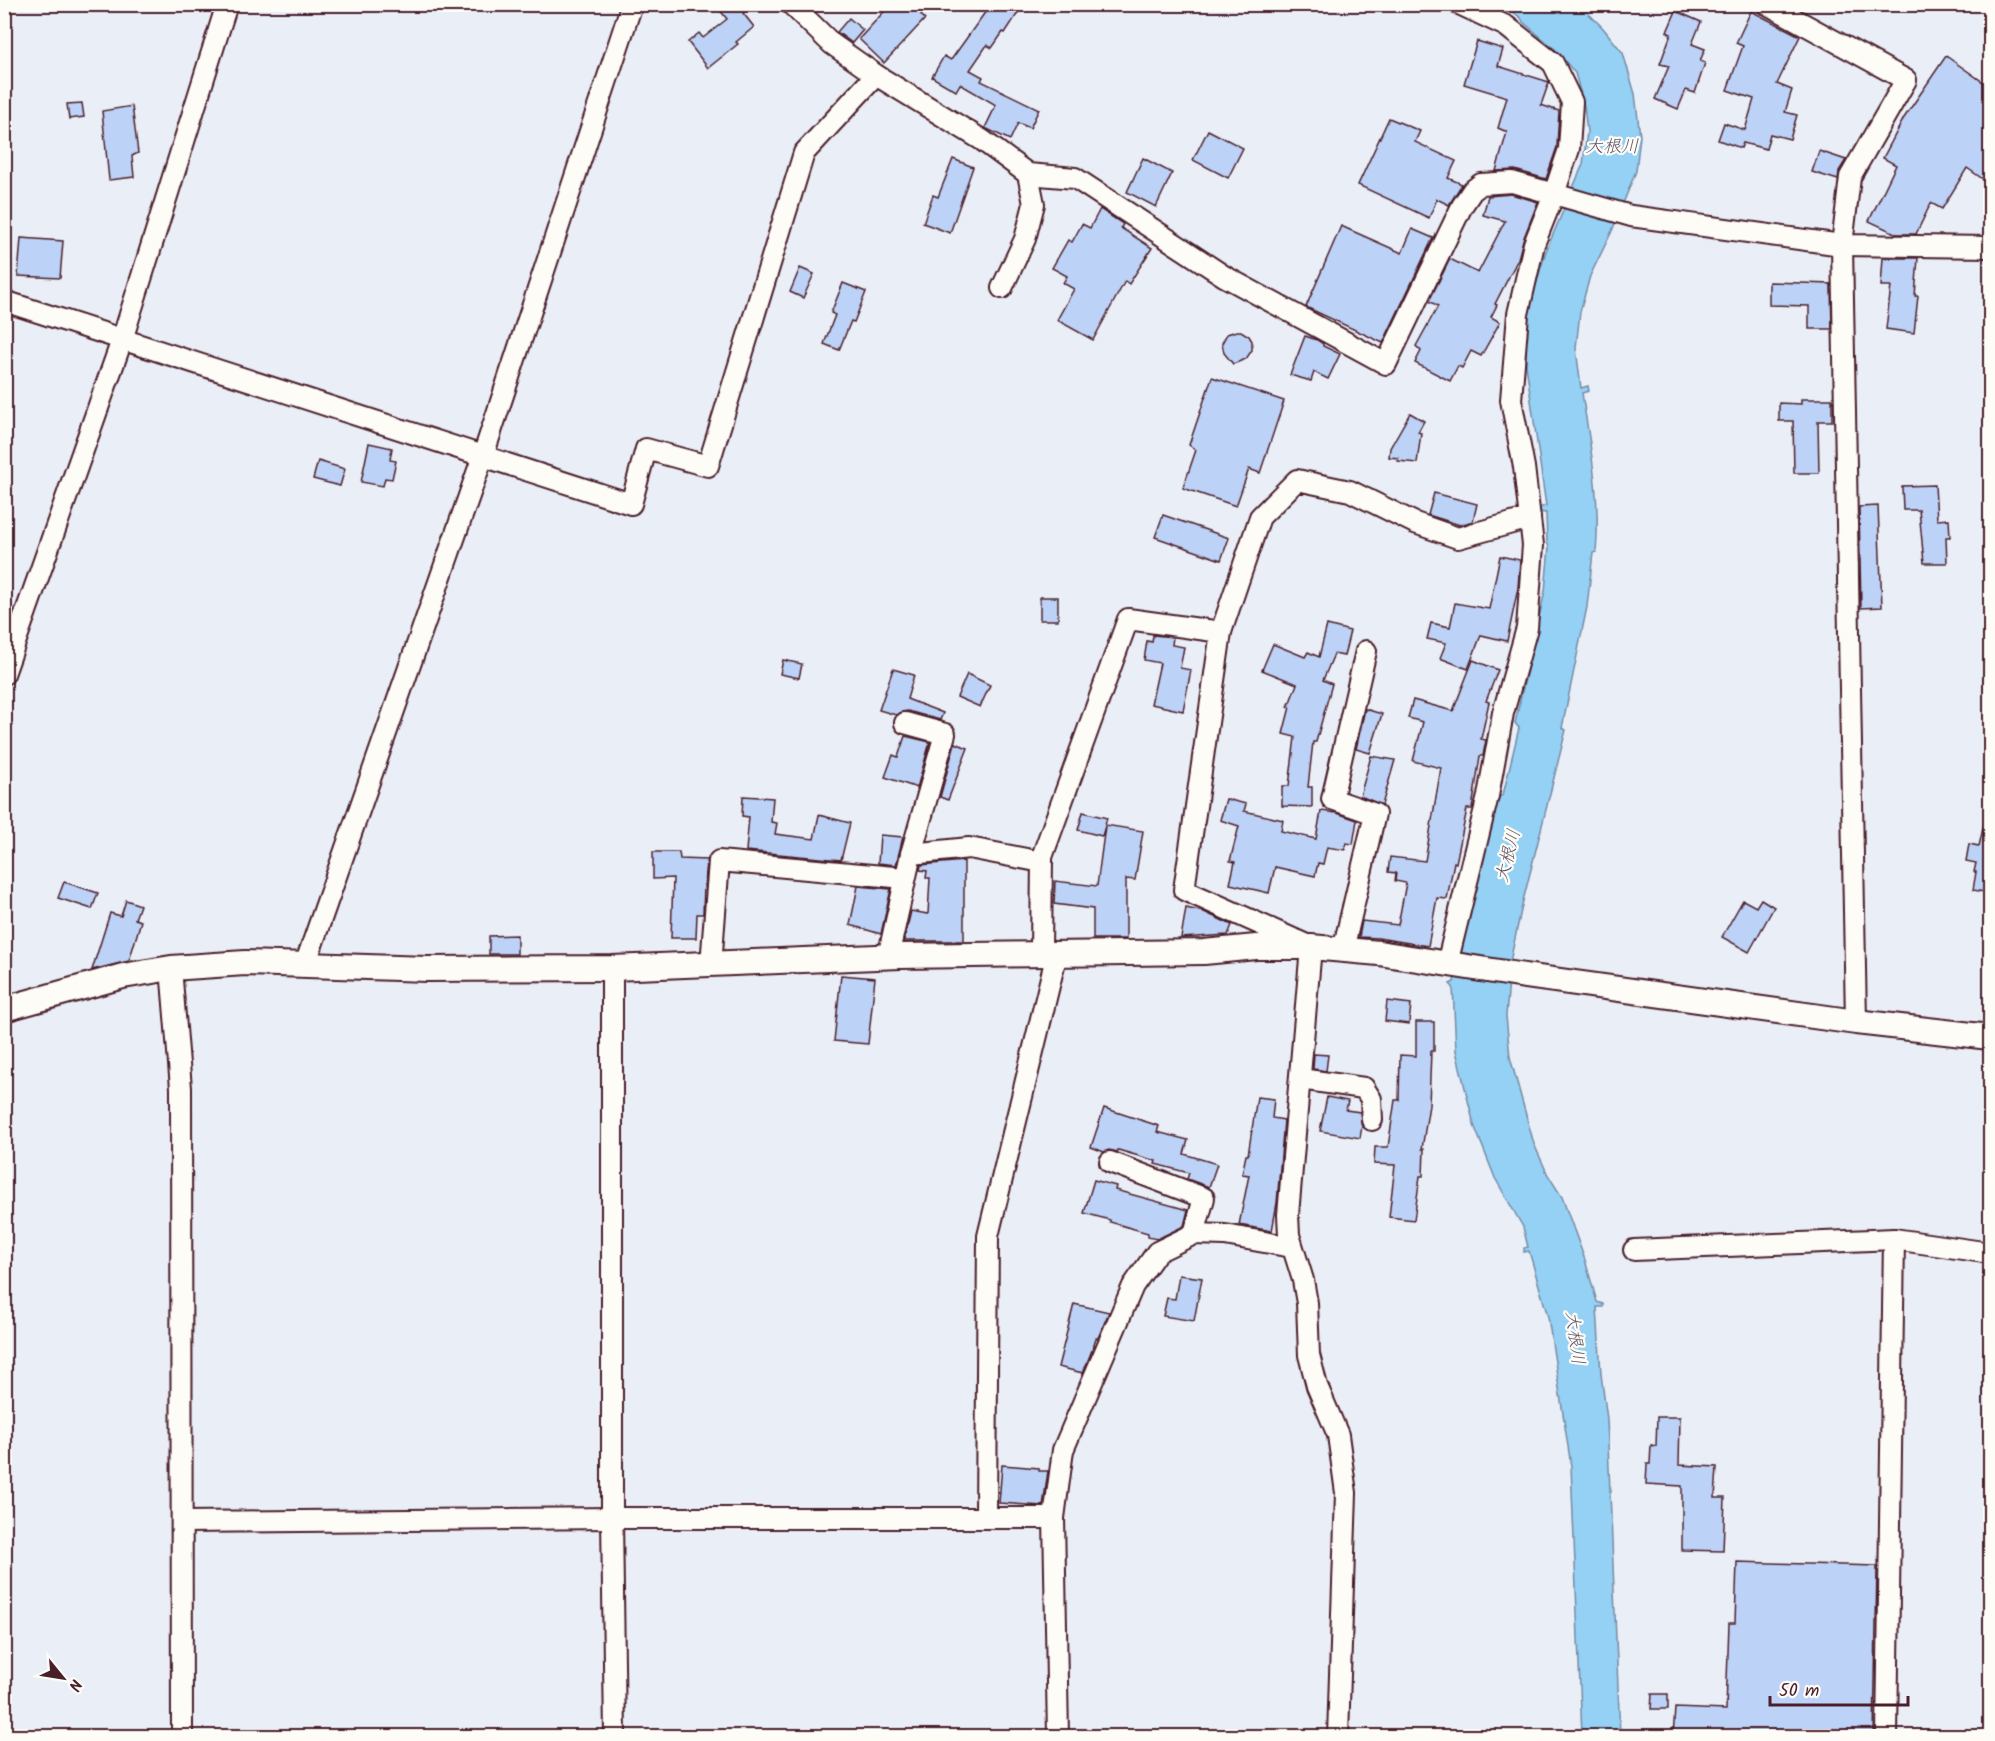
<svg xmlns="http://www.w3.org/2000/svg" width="1995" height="1741" font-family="Kalam,'Klee One',sans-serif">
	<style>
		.water { fill: #94d1f5; stroke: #768aa4; stroke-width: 1.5 }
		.building { fill: #bdd2f7; stroke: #4a1f2b; stroke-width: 1.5 }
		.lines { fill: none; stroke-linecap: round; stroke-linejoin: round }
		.minor-casing { stroke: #4a1f2b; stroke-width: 24 }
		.tertiary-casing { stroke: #4a1f2b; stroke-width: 28 }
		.minor { stroke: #fdfcf7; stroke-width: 20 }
		.tertiary { stroke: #fdfcf7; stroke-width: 24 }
		.labels { text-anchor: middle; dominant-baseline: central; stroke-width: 4.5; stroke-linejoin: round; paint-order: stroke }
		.water-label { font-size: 18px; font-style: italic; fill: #605468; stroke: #fdfcf7 }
	</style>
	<rect width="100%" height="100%" fill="#eaeff7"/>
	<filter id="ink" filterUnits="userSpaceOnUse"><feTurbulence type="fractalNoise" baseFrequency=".0167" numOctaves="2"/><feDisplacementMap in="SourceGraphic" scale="12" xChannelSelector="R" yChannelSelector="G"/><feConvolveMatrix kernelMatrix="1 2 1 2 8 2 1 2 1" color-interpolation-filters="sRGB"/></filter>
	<g filter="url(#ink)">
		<path class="water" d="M 1496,5 L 1580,5 L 1603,28 L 1623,53 L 1635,94 L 1640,136 L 1636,171 L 1612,231 L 1590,276 L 1580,312 L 1576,348 L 1581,388 L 1588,386 L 1589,391 L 1582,393 C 1590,445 1601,499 1596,552 L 1593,553 L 1587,607 L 1562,728 L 1566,730 L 1523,901 L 1511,957 L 1506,1016 L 1510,1057 L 1534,1144 L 1548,1175 L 1562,1197 L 1585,1260 L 1597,1302 L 1603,1304 L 1603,1307 L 1597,1307 L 1601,1374 L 1607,1419 L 1620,1736 L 1582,1736 L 1571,1466 L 1548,1317 L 1529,1251 L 1524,1252 L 1524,1248 L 1528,1247 L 1523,1227 L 1495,1178 L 1474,1125 L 1456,1051 L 1453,987 L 1450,984 L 1454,982 L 1462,938 L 1498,797 L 1503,795 L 1519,728 L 1515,723 L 1545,591 L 1549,547 L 1547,542 L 1546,513 L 1538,512 L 1538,508 L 1546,506 L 1526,365 L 1526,329 L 1529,307 L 1546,251 L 1583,164 L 1587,132 L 1584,106 L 1575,73 L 1556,50 L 1523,22 L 1521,18 L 1513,12 Z"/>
		<g class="building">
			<path d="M 715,4 L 754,4 L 743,13 L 754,27 L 736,42 L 738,44 L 708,68 L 688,42 L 699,33 L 703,38 L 727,19 Z"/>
			<path d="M 891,4 L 933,4 L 921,15 L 925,19 L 884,63 L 859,39 Z"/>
			<path d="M 991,4 L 1006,4 L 1018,13 L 1005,33 L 1003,32 L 992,48 L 987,45 L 970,70 L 983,77 L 981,81 L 1039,109 L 1030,128 L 1018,123 L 1010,140 L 985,128 L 996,105 L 960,84 L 956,91 L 932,77 L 944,56 L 951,60 Z"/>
			<path d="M 1676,11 L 1701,22 L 1692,44 L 1705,49 L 1700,61 L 1705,63 L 1695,93 L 1686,90 L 1678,109 L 1655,99 L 1669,66 L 1660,64 L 1671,34 L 1667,32 Z"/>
			<path d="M 1751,11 L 1800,36 L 1777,84 L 1792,90 L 1785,112 L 1797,115 L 1790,139 L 1770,134 L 1766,149 L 1743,143 L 1741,148 L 1718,140 L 1724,123 L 1745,130 L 1754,99 L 1727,90 L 1743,46 L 1736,43 Z"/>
			<path d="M 849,18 L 863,30 L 852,43 L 837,32 Z"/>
			<path d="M 1477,41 L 1503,49 L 1498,66 L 1549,82 L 1541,105 L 1559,111 L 1557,147 L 1546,179 L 1515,170 L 1496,171 L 1507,132 L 1498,128 L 1507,97 L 1464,84 Z"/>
			<path d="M 1946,56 L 1990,87 L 1990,184 L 1967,168 L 1942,209 L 1931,203 L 1916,234 L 1897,234 L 1869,221 L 1896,165 L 1883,158 L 1904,118 Z"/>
			<path d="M 82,103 L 84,117 L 69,119 L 67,104 Z"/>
			<path d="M 132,106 L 138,153 L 132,156 L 134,177 L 109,180 L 102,111 Z"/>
			<path d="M 1389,118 L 1420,131 L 1415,142 L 1456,161 L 1448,178 L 1462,184 L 1449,205 L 1437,199 L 1429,218 L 1358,185 Z"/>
			<path d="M 1208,130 L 1243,148 L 1228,178 L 1193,160 Z"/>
			<path d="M 1819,151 L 1846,160 L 1839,171 L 1838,180 L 1812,172 Z"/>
			<path d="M 1143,158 L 1172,173 L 1156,207 L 1127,192 Z"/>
			<path d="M 953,159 L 973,167 L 950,233 L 923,223 L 933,195 L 938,197 Z"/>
			<path d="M 1511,194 L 1538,202 L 1523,240 L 1518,259 L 1495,304 L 1497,305 L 1491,317 L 1500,322 L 1481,356 L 1471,351 L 1462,368 L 1458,366 L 1450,381 L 1415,363 L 1421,351 L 1416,346 L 1438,306 L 1429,301 L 1450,259 L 1478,273 L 1505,221 L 1483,215 L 1488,196 Z"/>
			<path d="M 1100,209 L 1123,224 L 1121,228 L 1152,248 L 1129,284 L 1125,281 L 1093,340 L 1057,320 L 1074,289 L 1063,283 L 1067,276 L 1052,268 L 1068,240 L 1072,242 L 1082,224 L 1090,228 Z"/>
			<path d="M 1341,226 L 1402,253 L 1412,229 L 1433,238 L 1383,343 L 1306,307 Z"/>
			<path d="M 21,238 L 63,241 L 60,278 L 18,276 Z"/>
			<path d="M 1883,258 L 1918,258 L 1915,296 L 1918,296 L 1914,333 L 1886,329 L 1891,286 L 1881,286 Z"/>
			<path d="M 800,268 L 814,274 L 803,298 L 790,292 Z"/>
			<path d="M 1769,282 L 1831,284 L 1832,329 L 1809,329 L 1809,306 L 1769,305 Z"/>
			<path d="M 843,283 L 866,292 L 854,322 L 851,321 L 839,350 L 824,344 L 835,315 L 831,313 Z"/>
			<path d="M 1237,331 L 1241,331 L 1249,336 L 1252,341 L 1252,350 L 1246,359 L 1233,364 L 1224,353 L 1222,343 L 1227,334 Z"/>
			<path d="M 1305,336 L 1317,340 L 1323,344 L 1323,346 L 1340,354 L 1328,379 L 1314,372 L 1311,381 L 1290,375 Z"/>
			<path d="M 1212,377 L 1284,401 L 1260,473 L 1249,469 L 1236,506 L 1183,488 L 1196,450 L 1189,445 Z"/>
			<path d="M 1801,399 L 1832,399 L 1832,421 L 1818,421 L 1819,473 L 1794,473 L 1793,421 L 1779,421 L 1779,403 L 1801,404 Z"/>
			<path d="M 1410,413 L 1424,421 L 1418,432 L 1421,433 L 1417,463 L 1398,461 L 1398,458 L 1389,457 L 1390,448 Z"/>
			<path d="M 369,443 L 392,448 L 390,460 L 396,461 L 392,479 L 385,478 L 383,486 L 361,482 Z"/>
			<path d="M 318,461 L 345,469 L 340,486 L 313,479 Z"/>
			<path d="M 1935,485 L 1937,520 L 1949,519 L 1950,537 L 1946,537 L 1947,563 L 1924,563 L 1919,510 L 1903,510 L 1902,486 Z"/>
			<path d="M 1434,493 L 1477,504 L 1473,521 L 1460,525 L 1428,515 Z"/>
			<path d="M 1878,506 L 1882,607 L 1861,608 L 1859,507 Z"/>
			<path d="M 1163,515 L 1229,538 L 1221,560 L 1155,537 Z"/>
			<path d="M 1500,556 L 1520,560 L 1518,588 L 1507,641 L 1481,635 L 1468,669 L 1440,658 L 1446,643 L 1427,639 L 1431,623 L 1450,627 L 1455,603 L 1489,609 Z"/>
			<rect x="1040" y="597" width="18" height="23"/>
			<path d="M 1327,625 L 1350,631 L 1344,656 L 1334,654 L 1323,680 L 1332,684 L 1316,742 L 1313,742 L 1308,787 L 1312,787 L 1312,807 L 1282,806 L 1282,786 L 1289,786 L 1295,737 L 1283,734 L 1290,707 L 1288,707 L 1297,684 L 1262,670 L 1273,644 L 1305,657 L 1308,652 L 1319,657 Z"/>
			<path d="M 1153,635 L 1173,637 L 1172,645 L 1184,647 L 1180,668 L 1191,670 L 1183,711 L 1151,704 L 1160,663 L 1144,660 L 1147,641 L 1152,642 Z"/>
			<path d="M 783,660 L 802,664 L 799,678 L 780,674 Z"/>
			<path d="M 1473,660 L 1498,670 L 1486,701 L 1489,702 L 1481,739 L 1486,740 L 1483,756 L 1480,756 L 1472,809 L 1467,809 L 1456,863 L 1454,862 L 1447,899 L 1437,898 L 1428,946 L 1378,938 L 1359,937 L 1362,921 L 1398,925 L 1406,883 L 1395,881 L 1396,873 L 1388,872 L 1390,857 L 1425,861 L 1441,768 L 1413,761 L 1423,722 L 1408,718 L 1413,700 L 1453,711 Z"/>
			<path d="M 893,669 L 914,675 L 907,699 L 943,713 L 940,720 L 908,711 L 901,712 L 896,715 L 879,710 Z"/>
			<path d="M 967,674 L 990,685 L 980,707 L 957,697 Z"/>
			<path d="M 1365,709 L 1382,714 L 1370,753 L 1356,749 Z"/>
			<path d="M 905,736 L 930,742 L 917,788 L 885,777 L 893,755 L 898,757 Z"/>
			<path d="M 955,743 L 968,748 L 948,800 L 940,797 Z"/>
			<path d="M 1371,756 L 1395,760 L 1382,805 L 1360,796 Z"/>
			<path d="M 743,796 L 773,798 L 771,822 L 777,823 L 775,834 L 814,839 L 819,815 L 850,823 L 841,860 L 746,851 L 749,817 L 742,816 Z"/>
			<path d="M 1226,799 L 1246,804 L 1244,811 L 1283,820 L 1281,831 L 1316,839 L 1321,811 L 1337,813 L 1357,820 L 1353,844 L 1346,843 L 1345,850 L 1327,847 L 1323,864 L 1318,863 L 1315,876 L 1275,867 L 1269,893 L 1230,884 L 1235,862 L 1230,861 L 1239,826 L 1220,820 Z"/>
			<path d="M 1083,812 L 1107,818 L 1105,825 L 1143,831 L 1135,880 L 1126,879 L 1126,939 L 1093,939 L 1093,909 L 1054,904 L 1055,881 L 1097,886 L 1105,826 L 1102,836 L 1078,830 Z"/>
			<path d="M 1984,824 L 1990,825 L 1990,893 L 1973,890 L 1976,872 L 1974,872 L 1976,863 L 1966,861 L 1969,844 L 1979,846 Z"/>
			<path d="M 880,835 L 903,837 L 896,865 L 878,863 Z"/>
			<path d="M 653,852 L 679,852 L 680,859 L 707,860 L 705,884 L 704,884 L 703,914 L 697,914 L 696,938 L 671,938 L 673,878 L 653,879 Z"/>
			<path d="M 964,861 L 964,941 L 904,941 L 911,911 L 928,914 L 930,878 L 926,878 L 927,871 L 920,870 L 921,865 Z"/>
			<path d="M 64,882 L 98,893 L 92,909 L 58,898 Z"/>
			<path d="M 858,886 L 891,889 L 881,934 L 850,925 Z"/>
			<path d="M 1761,899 L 1774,907 L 1749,952 L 1722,937 L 1743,900 L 1756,907 Z"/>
			<path d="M 126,900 L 140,905 L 135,919 L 141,921 L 129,961 L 92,970 L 110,913 L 121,916 Z"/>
			<path d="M 1186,908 L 1204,912 L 1232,925 L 1228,935 L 1181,938 Z"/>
			<path d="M 517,935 L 517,954 L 489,954 L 489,936 Z"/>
			<path d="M 841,975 L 875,978 L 868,1044 L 834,1041 Z"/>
			<path d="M 1387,1001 L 1411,1004 L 1409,1024 L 1385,1021 Z"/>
			<path d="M 1416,1022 L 1434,1022 L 1434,1051 L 1431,1051 L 1429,1105 L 1422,1149 L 1424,1149 L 1423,1176 L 1420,1176 L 1414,1220 L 1389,1217 L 1395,1165 L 1374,1164 L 1375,1147 L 1388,1147 L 1395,1100 L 1399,1100 L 1400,1055 L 1416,1056 Z"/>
			<path d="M 1314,1054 L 1328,1055 L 1326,1071 L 1313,1069 Z"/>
			<path d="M 1257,1097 L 1274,1099 L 1272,1118 L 1284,1120 L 1277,1203 L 1272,1231 L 1239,1225 L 1249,1175 L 1242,1174 L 1246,1155 L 1248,1155 Z"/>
			<path d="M 1327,1097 L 1348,1101 L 1346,1110 L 1360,1112 L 1362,1126 L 1360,1138 L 1320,1131 Z"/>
			<path d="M 1104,1108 L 1159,1126 L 1157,1132 L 1188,1140 L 1184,1154 L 1217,1164 L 1209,1187 L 1187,1179 L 1189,1173 L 1155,1164 L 1156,1161 L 1118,1150 L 1117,1152 L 1109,1150 L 1104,1152 L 1091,1147 Z"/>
			<path d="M 1094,1180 L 1116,1186 L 1115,1190 L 1188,1210 L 1184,1226 L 1157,1239 L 1148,1237 L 1148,1233 L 1110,1222 L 1110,1220 L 1084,1213 Z"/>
			<path d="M 1179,1275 L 1202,1278 L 1194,1321 L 1163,1316 L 1167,1298 L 1175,1299 Z"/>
			<path d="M 1074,1304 L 1109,1312 L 1098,1338 L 1096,1338 L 1092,1350 L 1083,1373 L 1058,1367 Z"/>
			<path d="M 1657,1417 L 1680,1417 L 1679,1465 L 1717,1467 L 1715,1498 L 1725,1498 L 1723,1551 L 1682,1550 L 1682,1486 L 1646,1484 L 1647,1464 L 1650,1464 L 1651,1445 L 1656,1446 Z"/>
			<path d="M 1002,1465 L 1039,1468 L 1039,1471 L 1048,1471 L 1043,1506 L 999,1503 Z"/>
			<path d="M 1737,1562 L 1877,1566 L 1874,1737 L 1673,1737 L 1675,1708 L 1726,1710 L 1729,1623 L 1735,1623 Z"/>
			<path d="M 1652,1694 L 1668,1694 L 1668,1709 L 1651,1709 Z"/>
		</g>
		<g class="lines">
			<defs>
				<g id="minor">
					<path d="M 791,4 L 832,44 L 876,75 L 982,140 L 1028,174 L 1075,178 L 1224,276 L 1386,364 L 1462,206 L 1472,191 L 1481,184 L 1512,182 L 1631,216 L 1842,245 L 1990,247"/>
					<path d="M 1767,4 L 1906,80 L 1850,177 L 1842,245 L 1856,1022"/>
					<path d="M 1002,288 L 1025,239 L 1034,204 L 1028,174"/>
					<path d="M 4,301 L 631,504 L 646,449 L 708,466 L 804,153 L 876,75"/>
					<path d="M 4,674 L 122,340 L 227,4"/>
					<path d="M 905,723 L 945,734 L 911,854"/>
					<path d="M 1343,950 L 1375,814 L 1332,799 L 1366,651"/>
					<path d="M 1041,953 L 1042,857 L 1128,619 L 1221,632"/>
					<path d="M 888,957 L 911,854 L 969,848 L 1042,862"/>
					<path d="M 1447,964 L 1488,796 L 1503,713 L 1527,628 L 1533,545 L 1524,467 L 1511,400 L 1518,314 L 1534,244 L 1554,194 L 1569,149 L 1572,102 L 1553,63 L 1506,26 L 1459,4"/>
					<path d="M 305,965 L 483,456 L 630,10 L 634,4"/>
					<path d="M 711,965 L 719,861 L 905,878"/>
					<path d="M 171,968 L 181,1088 L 182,1736"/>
					<path d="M 612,968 L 612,1518 L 615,1736"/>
					<path d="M 1300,1079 L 1364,1088 L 1371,1099 L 1372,1120"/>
					<path d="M 1110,1162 L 1204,1198 L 1194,1234"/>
					<path d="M 1634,1250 L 1894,1239 L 1990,1253"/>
					<path d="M 986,1516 L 988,1236 L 1057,953"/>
					<path d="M 1054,1518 L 1063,1450 L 1133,1286 L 1157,1252 L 1194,1234 L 1225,1235 L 1292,1247"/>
					<path d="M 183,1522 L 612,1518 L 1054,1518 L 1058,1736"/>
					<path d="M 1338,1736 L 1346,1493 L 1338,1435 L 1317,1386 L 1309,1355 L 1307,1303 L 1303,1280 L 1289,1235 L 1288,1215 L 1311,947 L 1184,890 L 1221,632 L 1260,517 L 1297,480 L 1350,491 L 1415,523 L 1458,538 L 1530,518"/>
					<path d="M 1887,1736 L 1894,1239"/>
				</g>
				<path id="tertiary" d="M 4,1009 L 123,976 L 171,968 L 245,963 L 427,969 L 612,968 L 900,956 L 1204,952 L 1256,947 L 1311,947 L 1379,953 L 1525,976 L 1856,1022 L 1990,1037"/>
			</defs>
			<use href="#minor" class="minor-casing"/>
			<use href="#tertiary" class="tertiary-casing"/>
			<use href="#minor" class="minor"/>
			<use href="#tertiary" class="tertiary"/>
		</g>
	</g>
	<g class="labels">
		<g class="water-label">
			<text x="1612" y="147">大根川</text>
			<text transform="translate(1509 856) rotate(-76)">大根川</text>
			<text transform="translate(1574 1338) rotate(83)">大根川</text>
		</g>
	</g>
	<rect width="1995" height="1741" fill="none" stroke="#fdfcf7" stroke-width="24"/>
	<rect x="12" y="12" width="1971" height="1717" fill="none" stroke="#4a1f2b" stroke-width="2" filter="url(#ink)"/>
	<g transform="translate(63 1678) rotate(120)" stroke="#fdfcf7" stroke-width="4.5" paint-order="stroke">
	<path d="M0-4.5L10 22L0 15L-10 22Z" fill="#4a1f2b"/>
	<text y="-9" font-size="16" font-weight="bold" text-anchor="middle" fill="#4a1f2b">N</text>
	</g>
	<path d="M1770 1696v9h138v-9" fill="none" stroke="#4a1f2b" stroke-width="3"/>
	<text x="1779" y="1696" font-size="18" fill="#4a1f2b" stroke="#fdfcf7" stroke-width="4.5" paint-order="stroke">50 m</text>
</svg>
